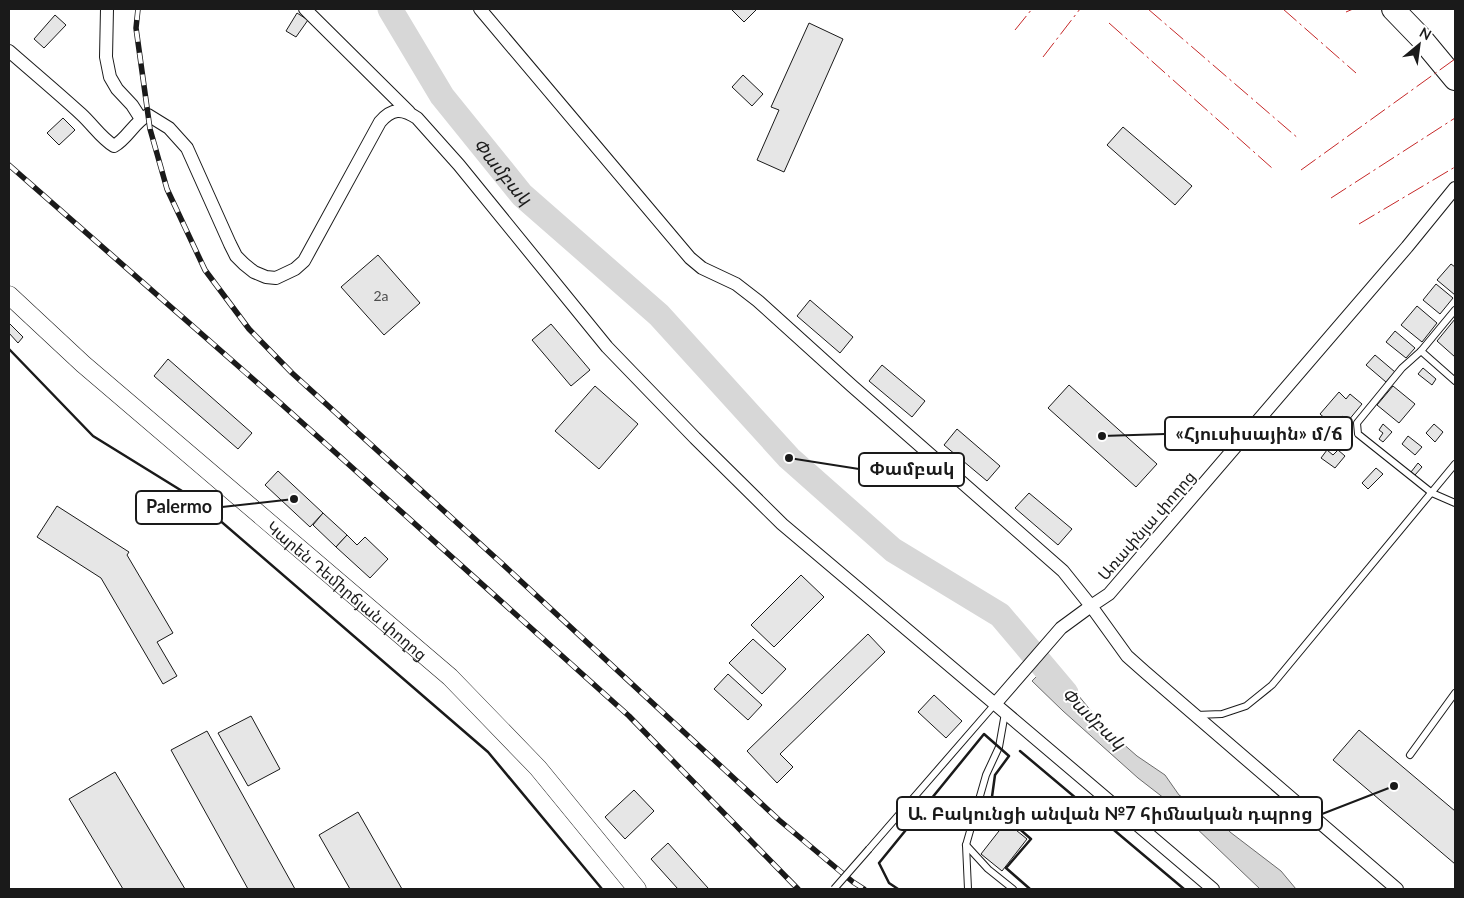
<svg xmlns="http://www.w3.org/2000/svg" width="1464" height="898" font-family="Lato,'Noto Sans Armenian',sans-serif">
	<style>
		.water { fill: #d7d7d7; stroke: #6a6a6a }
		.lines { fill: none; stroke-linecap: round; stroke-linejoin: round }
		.river { stroke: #d7d7d7; stroke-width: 25 }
		.building { fill: #e6e6e6; stroke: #1a1a1a }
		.lane-casing { stroke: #1a1a1a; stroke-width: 8 }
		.street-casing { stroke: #1a1a1a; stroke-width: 14 }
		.secondary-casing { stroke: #1a1a1a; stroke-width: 19 }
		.highway-casing { stroke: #1a1a1a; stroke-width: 24 }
		.lane { stroke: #fff; stroke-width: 6 }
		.street { stroke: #fff; stroke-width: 12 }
		.secondary { stroke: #fff; stroke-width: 18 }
		.highway { stroke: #fff; stroke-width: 22 }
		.rail-casing { stroke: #1a1a1a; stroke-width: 5.5 }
		.rail { stroke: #fff; stroke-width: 4; stroke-dasharray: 11; stroke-linecap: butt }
		.lane-bridge-casing { stroke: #1a1a1a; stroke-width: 8; stroke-linecap: butt }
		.lane-bridge { stroke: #fff; stroke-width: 6 }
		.wall { stroke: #1a1a1a; stroke-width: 2.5 }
		.power { stroke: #c62828; stroke-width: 1; stroke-dasharray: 18 4 2.5 4; stroke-linecap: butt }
		.labels { text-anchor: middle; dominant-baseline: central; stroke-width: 4; stroke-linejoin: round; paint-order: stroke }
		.number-label { font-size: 14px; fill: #4d4d4d }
		.street-label { font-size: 16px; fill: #1a1a1a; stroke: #fff }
		.water-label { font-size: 18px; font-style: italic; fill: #1a1a1a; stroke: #fff }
		.leader { fill: none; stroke: #1a1a1a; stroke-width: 2 }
		.callout-dot { fill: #1a1a1a; stroke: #fff; stroke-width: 2 }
		.callout { fill: #fff; stroke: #1a1a1a; stroke-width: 2 }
		.callout-label { font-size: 18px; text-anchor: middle; font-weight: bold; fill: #1a1a1a }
	</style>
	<rect width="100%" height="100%" fill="#fff"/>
	<path class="water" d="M 1051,662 L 1105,728 L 1137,756 L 1165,775 L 1179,795 L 1224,825 L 1230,832 L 1281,871 L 1296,889 L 1260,889 L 1169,802 L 1138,778 L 1063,711 L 1032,681 Z"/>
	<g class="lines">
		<path class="river" id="s1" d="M 390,9 L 442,96 L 522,195 L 659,315 L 789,458 L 893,550 L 1000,615 L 1066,693"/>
	</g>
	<g class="building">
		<path d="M 731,9 L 757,9 L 744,22 Z"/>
		<path d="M 297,13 L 308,20 L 296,37 L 286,31 Z"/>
		<path d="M 55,15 L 66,25 L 44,48 L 34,39 Z"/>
		<path d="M 809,23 L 843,39 L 784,172 L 757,160 L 779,110 L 771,107 Z"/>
		<path d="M 743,75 L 763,94 L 752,106 L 732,87 Z"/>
		<path d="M 63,118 L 75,130 L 59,145 L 47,133 Z"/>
		<path d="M 1123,127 L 1192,186 L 1175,205 L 1107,145 Z"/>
		<path d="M 378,255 L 420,303 L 384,335 L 341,287 Z"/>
		<path d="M 1451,264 L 1455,267 L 1455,295 L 1437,280 Z"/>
		<path d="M 1436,284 L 1453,298 L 1440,314 L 1423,300 Z"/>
		<path d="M 810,300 L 853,337 L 840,353 L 797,316 Z"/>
		<path d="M 1417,306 L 1437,323 L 1422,342 L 1401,325 Z"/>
		<path d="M 1455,319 L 1455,357 L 1437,341 Z"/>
		<path d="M 9,323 L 23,337 L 18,343 L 9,333 Z"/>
		<path d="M 551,324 L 590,370 L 571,386 L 532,340 Z"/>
		<path d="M 1395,331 L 1415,348 L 1406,358 L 1386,342 Z"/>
		<path d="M 1375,355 L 1395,372 L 1386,382 L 1366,365 Z"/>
		<path d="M 168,359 L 252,433 L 238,449 L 154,376 Z"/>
		<path d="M 882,365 L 925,401 L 912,417 L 869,381 Z"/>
		<path d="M 1423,368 L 1436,379 L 1432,385 L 1418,374 Z"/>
		<path d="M 1069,385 L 1157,464 L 1136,487 L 1048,408 Z"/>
		<path d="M 595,386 L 638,424 L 599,469 L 555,431 Z"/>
		<path d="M 1393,386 L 1415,404 L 1399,423 L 1377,405 Z"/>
		<path d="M 1339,392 L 1346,399 L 1350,394 L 1362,404 L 1348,421 L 1342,416 L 1334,426 L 1320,414 Z"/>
		<path d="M 1383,424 L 1392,432 L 1383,442 L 1379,439 L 1383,433 L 1379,430 Z"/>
		<path d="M 1434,424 L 1443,432 L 1435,442 L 1426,433 Z"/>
		<path d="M 957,429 L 1000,466 L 987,481 L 944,445 Z"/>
		<path d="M 1408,436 L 1422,447 L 1415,455 L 1402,444 Z"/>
		<path d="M 1327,450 L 1333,455 L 1338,450 L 1345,456 L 1335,468 L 1321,458 Z"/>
		<path d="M 1418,463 L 1422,467 L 1415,475 L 1411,472 Z"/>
		<path d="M 1376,468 L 1383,474 L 1368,489 L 1362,483 Z"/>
		<path d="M 278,471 L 323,513 L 310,527 L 265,485 Z"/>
		<path d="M 1029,493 L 1072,529 L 1058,545 L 1015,508 Z"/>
		<path d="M 57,506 L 129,552 L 127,555 L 173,633 L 157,642 L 177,676 L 163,684 L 101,578 L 37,537 Z"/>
		<path d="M 323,513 L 347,535 L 336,547 L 313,525 Z"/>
		<path d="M 347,535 L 357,545 L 365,537 L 388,559 L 370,578 L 336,547 Z"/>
		<path d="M 801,575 L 824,597 L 774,647 L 751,625 Z"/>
		<path d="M 868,634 L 885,652 L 780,754 L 793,767 L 777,783 L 747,751 Z"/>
		<path d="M 753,639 L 786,669 L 762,694 L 729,663 Z"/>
		<path d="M 728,674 L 762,705 L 748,720 L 714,689 Z"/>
		<path d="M 934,695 L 962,721 L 946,738 L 918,712 Z"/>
		<path d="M 251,716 L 280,769 L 248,786 L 218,733 Z"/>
		<path d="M 1359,730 L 1455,811 L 1455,864 L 1333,760 Z"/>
		<path d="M 207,731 L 295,889 L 248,889 L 171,750 Z"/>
		<path d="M 115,772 L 185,889 L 123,889 L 69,799 Z"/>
		<path d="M 634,790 L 654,811 L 625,839 L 605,817 Z"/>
		<path d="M 358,812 L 402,889 L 350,889 L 319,835 Z"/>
		<path d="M 1006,822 L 1027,839 L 1002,871 L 981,854 Z"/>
		<path d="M 668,843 L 708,888 L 707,889 L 678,889 L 651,859 Z"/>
	</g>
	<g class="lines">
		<defs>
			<g id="lane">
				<path d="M 1455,310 L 1421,351 L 1402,368 L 1357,423 L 1358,434 L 1432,493 L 1455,503"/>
				<path d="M 1421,351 L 1455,381"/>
				<path d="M 1196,715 L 1222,714 L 1246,706 L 1272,685 L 1455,464"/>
				<path d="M 1410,755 L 1455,693"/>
				<path d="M 966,845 L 988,869 L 1013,889"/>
				<path d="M 869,849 L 995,704"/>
				<path d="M 968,889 L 966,845 L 986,775 L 999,747 L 1005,713"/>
			</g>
			<g id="street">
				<path d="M 107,9 L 106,57 L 110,77 L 117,89 L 132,105 L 141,119"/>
				<path d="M 305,9 L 409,112"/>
				<path d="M 480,9 L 690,258 L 702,268 L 736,284 L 758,301 L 852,386 L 1063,571 L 1091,606 L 1061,628 L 995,704 L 1213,889"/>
				<path d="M 9,51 C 33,72 58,93 81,114 C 93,125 101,138 114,146 C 128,138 134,122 148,115 L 169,128 L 187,148 L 230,244 L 236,256 L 244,264 L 254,272 L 266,277 L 276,278 L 295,269 L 304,261 L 380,122 C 392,108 402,108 417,118 L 459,165 L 607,347 L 695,438 L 782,524 L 995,704"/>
				<path d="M 1397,889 L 1145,672 L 1127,656 L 1091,606 L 1109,594 L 1407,247 L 1455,188"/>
			</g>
			<g id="secondary">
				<path id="s2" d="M 9,295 L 83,364 L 450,677 L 538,768 L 637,889"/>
			</g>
			<path id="highway" d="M 1393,9 L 1421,38 L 1455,79"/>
		</defs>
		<use href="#lane" class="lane-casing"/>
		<use href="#street" class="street-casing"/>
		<use href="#secondary" class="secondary-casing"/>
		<use href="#highway" class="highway-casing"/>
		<use href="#lane" class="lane"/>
		<use href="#street" class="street"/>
		<use href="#secondary" class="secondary"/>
		<use href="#highway" class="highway"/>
		<defs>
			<g id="rail">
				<path d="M 138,9 L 136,28 L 150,129 L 167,189 L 205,270 L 249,329 L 292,373 L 498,560 L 779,820 L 853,882 L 864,889"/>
				<path d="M 9,165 L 278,401 L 629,716 L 798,889"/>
			</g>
		</defs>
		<use href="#rail" class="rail-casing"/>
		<use href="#rail" class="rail"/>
		<defs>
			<path id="lane-bridge" d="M 834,889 L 869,849"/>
		</defs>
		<use href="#lane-bridge" class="lane-bridge-casing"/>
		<use href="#lane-bridge" class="lane-bridge"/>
		<g class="wall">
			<path d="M 9,349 L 93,436 L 195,499 L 488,752 L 602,889"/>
			<path d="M 1020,751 L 1184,889"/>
			<path d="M 898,889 L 889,883 L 879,863 L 984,734 L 1009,756 L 995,775 L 991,804 L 1031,839 L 1006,868 L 1030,889"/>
		</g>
		<g class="power">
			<path d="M 1148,9 L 1299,139"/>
			<path d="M 1283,9 L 1356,73"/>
			<path d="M 1346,12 L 1353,9"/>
			<path d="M 1109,23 L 1272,168"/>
			<path d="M 1015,30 L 1032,9"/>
			<path d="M 1043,57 L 1080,9"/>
			<path d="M 1301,170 L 1455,59"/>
			<path d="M 1331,198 L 1455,118"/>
			<path d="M 1359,224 L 1455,167"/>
		</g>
	</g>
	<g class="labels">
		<g class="number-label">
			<text x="381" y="295">2a</text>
		</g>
		<g class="street-label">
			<text transform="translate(1146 525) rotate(-49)">Առափնյա փողոց</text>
			<text stroke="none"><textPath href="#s2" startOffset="449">Կարեն Դեմիրճյան փողոց</textPath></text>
		</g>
		<g class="water-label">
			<text stroke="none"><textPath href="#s1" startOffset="198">Փամբակ</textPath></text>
			<text transform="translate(1094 718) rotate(44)">Փամբակ</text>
		</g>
	</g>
	<path class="leader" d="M1102 436L1165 434M789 458L859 469M294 499L222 507M1394 786L1322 814"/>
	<g class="callout-dot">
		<circle cx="1102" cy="436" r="5"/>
		<circle cx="789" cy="458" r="5"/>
		<circle cx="294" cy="499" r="5"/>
		<circle cx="1394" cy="786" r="5"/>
	</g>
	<g class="callout">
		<rect x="1165" y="417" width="187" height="33" rx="5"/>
		<rect x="859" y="453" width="105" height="33" rx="5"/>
		<rect x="136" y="491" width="86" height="33" rx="5"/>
		<rect x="897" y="797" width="425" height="33" rx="5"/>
	</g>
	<g class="callout-label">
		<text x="1259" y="440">«Հյուսիսային» մ/ճ</text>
		<text x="912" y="475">Փամբակ</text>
		<text x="179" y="513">Palermo</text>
		<text x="1110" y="820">Ա. Բակունցի անվան №7 հիմնական դպրոց</text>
	</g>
	<rect width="1464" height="898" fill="none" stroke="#1a1a1a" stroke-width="20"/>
	<g transform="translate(1419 45) rotate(29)" stroke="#ffffff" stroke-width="4" paint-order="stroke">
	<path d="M0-4L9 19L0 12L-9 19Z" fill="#1a1a1a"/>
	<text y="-8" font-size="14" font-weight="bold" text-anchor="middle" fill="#1a1a1a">N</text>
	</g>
</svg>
